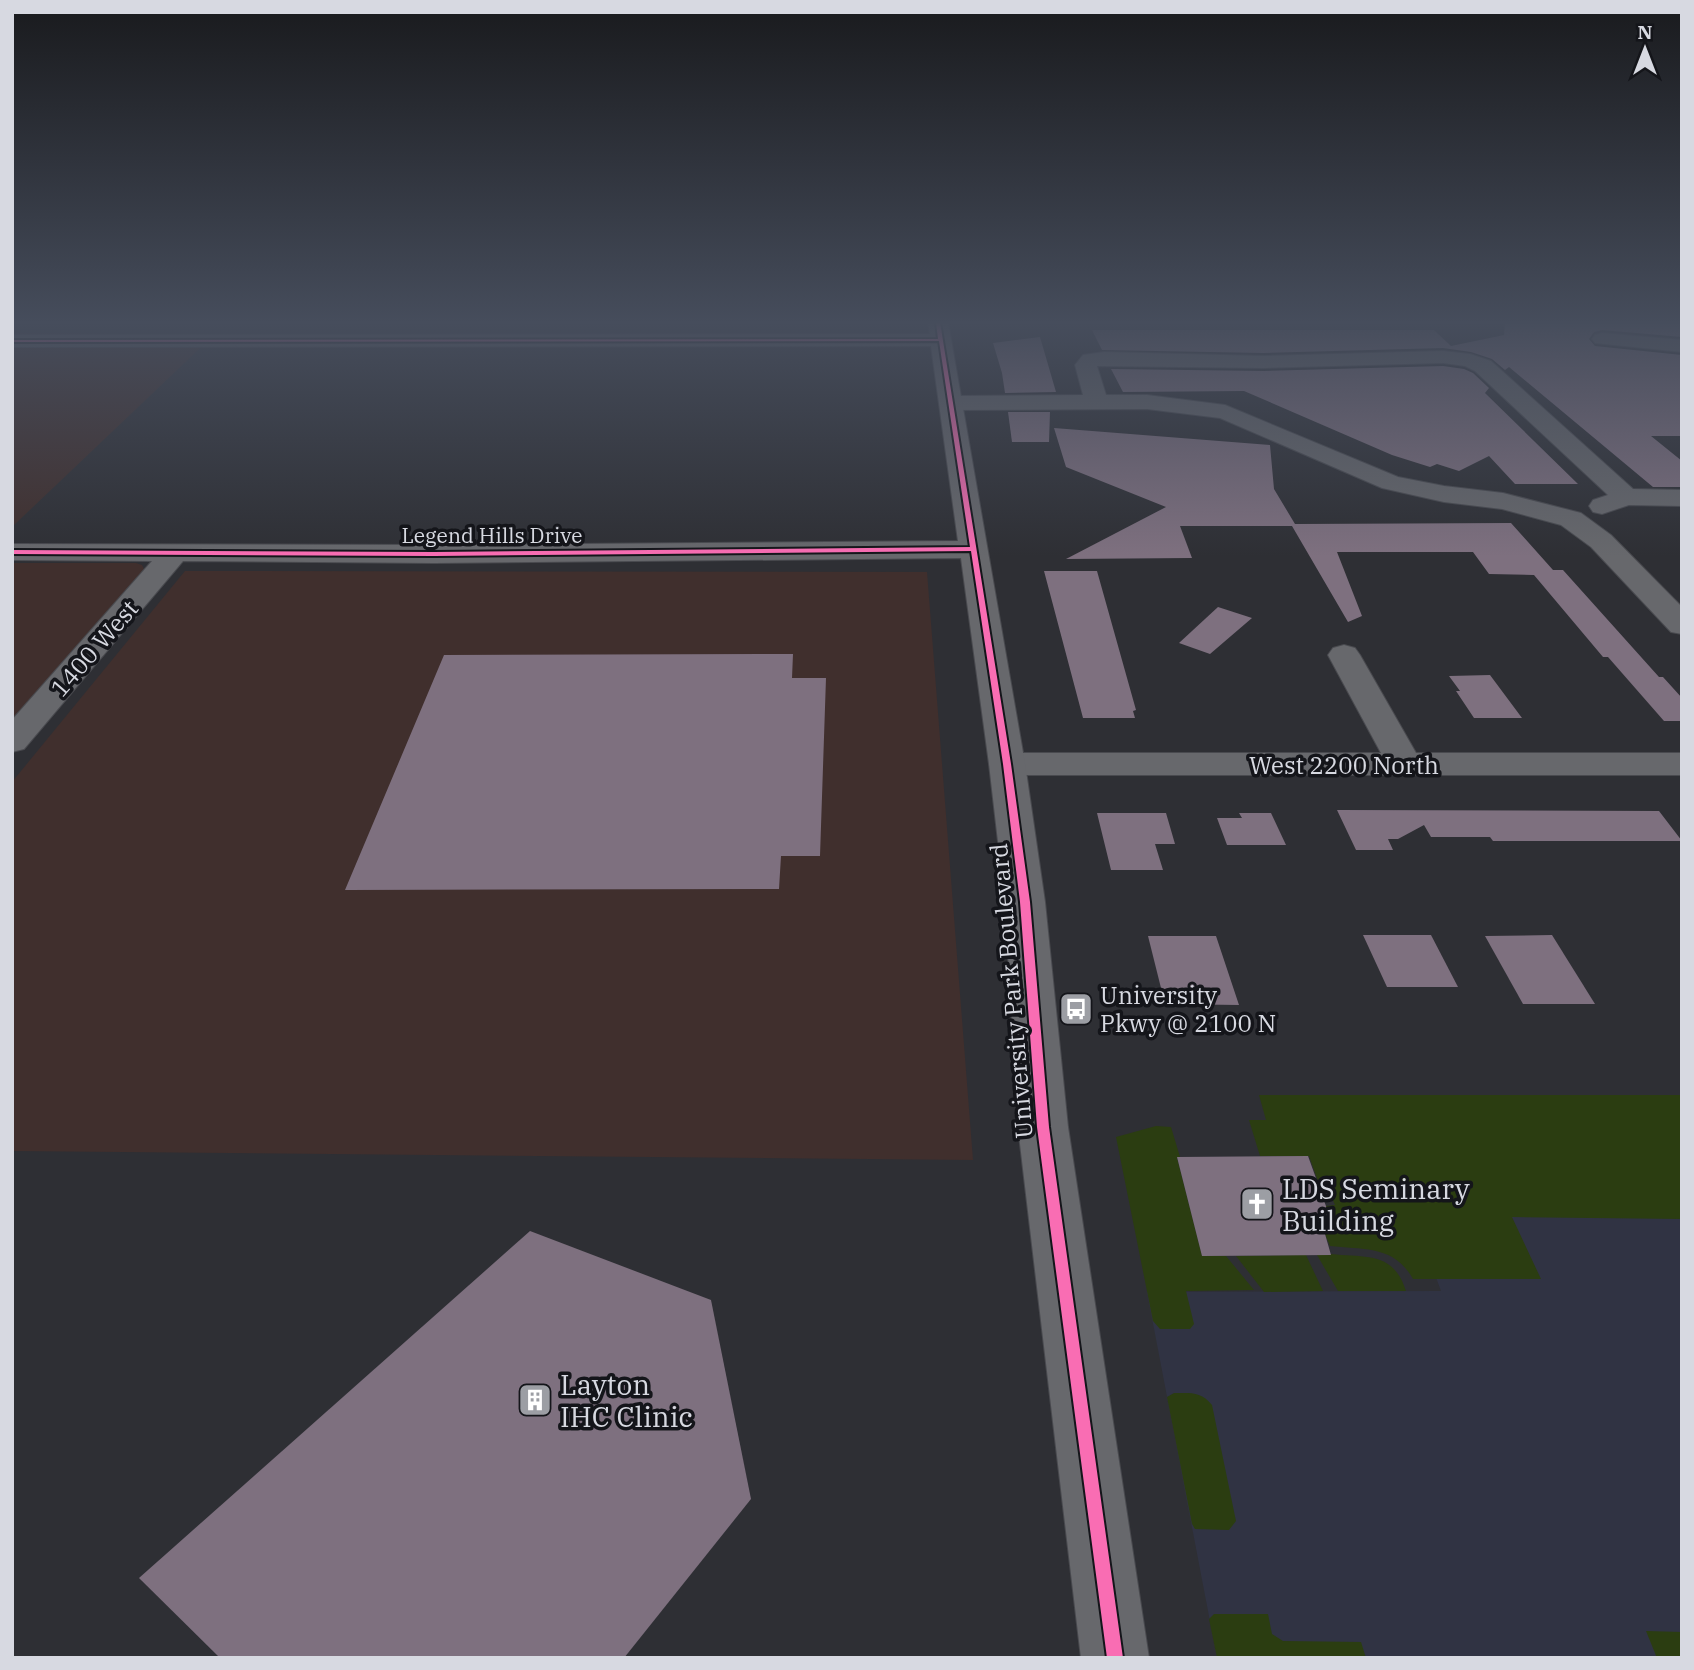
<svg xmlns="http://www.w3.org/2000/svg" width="1694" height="1670" font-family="'IBM Plex Serif',serif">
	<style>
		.commercial { fill: #402f2d }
		.built { fill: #303343 }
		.green { fill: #2b3d11 }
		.building { fill: #7e707f }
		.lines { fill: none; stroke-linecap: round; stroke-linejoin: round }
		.minor-casing { stroke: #494a4f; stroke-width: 2 }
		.tertiary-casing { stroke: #494a4f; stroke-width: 2 }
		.minor { fill: #67686c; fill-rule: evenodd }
		.tertiary { fill: #67686c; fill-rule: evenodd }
		.cycleway-casing { stroke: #14151a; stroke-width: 4 }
		.cycleway { fill: #f96db3; fill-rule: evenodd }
		.labels { text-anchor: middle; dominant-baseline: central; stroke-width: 7; stroke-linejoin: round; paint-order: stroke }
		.far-street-label { font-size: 21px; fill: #d7d9e1; stroke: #14151a }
		.street-label { font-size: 24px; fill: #d7d9e1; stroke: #14151a }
		.poi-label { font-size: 24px; fill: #d7d9e1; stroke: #14151a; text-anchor: start }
		.near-poi-label { font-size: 28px; fill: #d7d9e1; stroke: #14151a; text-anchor: start }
	</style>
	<rect width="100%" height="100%" fill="#2e2f34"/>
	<g class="commercial">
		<path d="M 12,333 L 215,334 L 12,527 Z"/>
		<path d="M 12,563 L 136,563 L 142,565 L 144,569 L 12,721 Z"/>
		<path d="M 185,571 L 927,572 L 973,1160 L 12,1151 L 12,782 Z"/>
	</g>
	<path class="built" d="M 1369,1095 L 1682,1095 L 1682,1658 L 1217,1658 L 1147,1292 L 1441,1291 Z"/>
	<g class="green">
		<path d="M 1259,1095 L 1682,1095 L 1682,1219 L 1512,1217 L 1541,1279 L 1413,1279 C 1394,1245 1364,1250 1330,1246 L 1325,1234 L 1336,1233 L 1326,1206 L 1335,1205 L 1326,1184 L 1319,1184 L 1309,1156 L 1260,1156 L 1249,1120 L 1266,1120 Z"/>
		<path d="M 1156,1126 L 1171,1127 L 1180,1157 L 1177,1158 L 1202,1256 L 1226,1256 L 1254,1290 L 1186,1291 L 1194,1324 L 1190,1329 L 1160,1329 L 1153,1321 L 1116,1137 Z"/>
		<path d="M 1331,1254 C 1367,1258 1393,1251 1406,1291 L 1338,1291 L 1317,1255 Z"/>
		<path d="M 1306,1255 L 1323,1291 L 1264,1292 L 1236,1256 Z"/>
		<path d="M 1174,1393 C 1190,1393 1201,1391 1212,1405 L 1236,1521 L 1229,1530 L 1195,1529 L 1192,1524 L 1167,1397 Z"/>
		<path d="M 1214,1614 L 1268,1614 L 1272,1634 L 1283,1641 L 1361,1642 L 1366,1658 L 1217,1658 L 1209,1619 Z"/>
		<path d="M 1646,1631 L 1682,1632 L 1682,1658 L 1657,1658 Z"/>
	</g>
	<g class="building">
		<path d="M 1505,322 L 1682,322 L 1682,337 L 1602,330 L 1594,332 L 1589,339 L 1595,346 L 1682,355 L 1682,436 L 1651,436 L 1682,461 L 1682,487 L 1653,487 L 1509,367 L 1505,370 L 1492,359 L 1471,352 L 1443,348 L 1264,353 L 1102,350 L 1092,330 L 1434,330 L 1451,346 L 1504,335 Z"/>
		<path d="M 1040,337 L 1056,392 L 1005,393 L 1002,373 L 993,343 Z"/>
		<path d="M 1443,366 L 1464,369 L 1473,373 L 1489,388 L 1485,393 L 1578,484 L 1515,484 L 1489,456 L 1459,471 L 1437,464 L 1430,467 L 1392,455 L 1244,391 L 1123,392 L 1111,369 L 1264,371 Z"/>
		<path d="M 1008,412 L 1050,412 L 1049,442 L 1012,442 Z"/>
		<path d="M 1054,428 L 1270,445 L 1274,489 L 1295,524 L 1511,523 L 1553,570 L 1563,570 L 1659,677 L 1663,677 L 1682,698 L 1682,721 L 1664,721 L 1608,657 L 1603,657 L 1534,575 L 1489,574 L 1473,552 L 1337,552 L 1362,616 L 1348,622 L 1292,526 L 1180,526 L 1192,558 L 1066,559 L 1166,507 L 1066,467 Z"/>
		<path d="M 1044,571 L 1097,571 L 1136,710 L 1133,711 L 1135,718 L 1083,718 Z"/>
		<path d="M 1218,607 L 1252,618 L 1210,654 L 1179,643 Z"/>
		<path d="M 793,654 L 792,678 L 826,678 L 820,856 L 781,856 L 779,889 L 345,890 L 444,655 Z"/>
		<path d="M 1490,675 L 1522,718 L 1474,718 L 1456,691 L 1460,691 L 1449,676 Z"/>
		<path d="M 1337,810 L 1659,811 L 1682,841 L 1493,841 L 1487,833 L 1490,837 L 1431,837 L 1424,825 L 1398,839 L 1388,839 L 1393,850 L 1356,850 Z"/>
		<path d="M 1097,813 L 1166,813 L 1175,844 L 1155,844 L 1163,870 L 1111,870 Z"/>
		<path d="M 1239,813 L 1271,813 L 1286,845 L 1227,845 L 1217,818 L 1242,818 Z"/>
		<path d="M 1363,935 L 1431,935 L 1458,987 L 1387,987 Z"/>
		<path d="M 1552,935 L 1595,1004 L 1523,1004 L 1485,936 Z"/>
		<path d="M 1148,936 L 1216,936 L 1239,1005 L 1165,1004 Z"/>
		<path d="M 1308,1156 L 1336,1234 L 1325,1234 L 1331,1255 L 1202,1256 L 1177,1157 Z"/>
		<path d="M 530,1231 L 711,1300 L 751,1499 L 624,1658 L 220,1658 L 139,1578 Z"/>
	</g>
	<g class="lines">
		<defs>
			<g id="minor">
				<path d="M 1602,333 L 1682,340 L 1682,352 L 1595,343 L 1592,339 L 1595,335 Z"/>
				<path d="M 1443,351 L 1470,354 L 1491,361 L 1633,489 L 1682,490 L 1682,506 L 1629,505 L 1602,514 L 1593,512 L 1589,506 L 1593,500 L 1608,495 L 1475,371 L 1465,366 L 1443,363 L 1264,368 L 1097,366 L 1106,395 L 1147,395 L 1225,405 L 1398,477 L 1444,486 L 1503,493 L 1581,513 L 1611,535 L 1682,607 L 1682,634 L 1671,632 L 1591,547 L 1561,525 L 1502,509 L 1444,502 L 1382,488 L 1220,418 L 1147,409 L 951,410 L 943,408 L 940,403 L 943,398 L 951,396 L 1083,395 L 1075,365 L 1083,355 L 1104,352 L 1264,356 Z"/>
				<path d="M 1344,645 L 1355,648 L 1360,655 L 1416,753 L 1682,753 L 1682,775 L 1007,775 L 994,772 L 989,764 L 994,756 L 1007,753 L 1381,753 L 1328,655 L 1333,648 Z"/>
			</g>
			<path id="tertiary" d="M 928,322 L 948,322 L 1025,764 L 1045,902 L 1068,1127 L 1149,1658 L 1081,1658 L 1018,1127 L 1005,902 L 989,764 L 961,558 L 434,563 L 183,561 L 24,749 L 12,752 L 12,720 L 152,561 L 12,560 L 12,544 L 434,545 L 958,541 L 931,346 L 12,347 L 12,335 L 930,334 Z"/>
		</defs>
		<use href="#minor" class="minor-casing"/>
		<use href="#tertiary" class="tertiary-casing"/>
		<use href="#minor" class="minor"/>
		<use href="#tertiary" class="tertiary"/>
		<defs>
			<path id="cycleway" d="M 936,322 L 940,322 L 1011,764 L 1030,902 L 1049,1127 L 1123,1658 L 1107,1658 L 1037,1127 L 1020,902 L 1003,764 L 971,551 L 434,556 L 12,554 L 12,550 L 434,552 L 970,547 L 939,341 L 12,342 L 12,340 L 938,339 Z"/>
		</defs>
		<use href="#cycleway" class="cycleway-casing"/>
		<use href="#cycleway" class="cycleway"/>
	</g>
	<linearGradient id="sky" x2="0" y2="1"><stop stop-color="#191a1d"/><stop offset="0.58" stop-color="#464d5c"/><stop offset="1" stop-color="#464d5c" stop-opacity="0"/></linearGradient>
	<rect width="1694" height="556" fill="url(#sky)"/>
	<defs>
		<symbol id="bus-square" viewBox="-11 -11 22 22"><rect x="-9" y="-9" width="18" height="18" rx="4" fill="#9c9ea4" stroke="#14151a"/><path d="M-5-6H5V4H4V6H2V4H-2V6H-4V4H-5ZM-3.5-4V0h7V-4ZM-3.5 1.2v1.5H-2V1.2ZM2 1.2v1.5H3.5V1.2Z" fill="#fff"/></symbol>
		<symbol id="church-square" viewBox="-11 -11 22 22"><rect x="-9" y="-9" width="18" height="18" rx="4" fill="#9c9ea4" stroke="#14151a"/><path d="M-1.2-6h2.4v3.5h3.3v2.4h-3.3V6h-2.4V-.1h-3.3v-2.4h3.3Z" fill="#fff"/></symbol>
		<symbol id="building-square" viewBox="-11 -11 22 22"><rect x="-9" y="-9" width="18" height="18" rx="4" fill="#9c9ea4" stroke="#14151a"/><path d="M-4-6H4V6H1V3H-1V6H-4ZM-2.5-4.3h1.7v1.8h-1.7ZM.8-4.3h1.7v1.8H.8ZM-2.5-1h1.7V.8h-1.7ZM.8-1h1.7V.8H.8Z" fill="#fff"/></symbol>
	</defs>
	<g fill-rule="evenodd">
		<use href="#bus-square" x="1057" y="990" width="38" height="38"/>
		<use href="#church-square" x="1238" y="1185" width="38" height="38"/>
		<use href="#building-square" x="516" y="1381" width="38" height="38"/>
	</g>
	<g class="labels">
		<g class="far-street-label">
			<text x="492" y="535">Legend Hills Drive</text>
		</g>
		<g class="street-label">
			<text transform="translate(94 648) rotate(-49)">1400 West</text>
			<text x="1344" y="765">West 2200 North</text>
			<text transform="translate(1011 991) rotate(-95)">University Park Boulevard</text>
		</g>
		<g class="poi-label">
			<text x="1100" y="995">University<tspan x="1100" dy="28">Pkwy @ 2100 N</tspan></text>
		</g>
		<g class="near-poi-label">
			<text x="1282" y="1188">LDS Seminary<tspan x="1282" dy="32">Building</tspan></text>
			<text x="560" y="1384">Layton<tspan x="560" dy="32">IHC Clinic</tspan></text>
		</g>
	</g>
	<rect width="1694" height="1670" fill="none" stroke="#d7d9e1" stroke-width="28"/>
	<g transform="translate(1645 49)" stroke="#14151a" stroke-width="5" paint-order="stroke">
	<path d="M0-5L12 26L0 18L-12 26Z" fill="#d7d9e1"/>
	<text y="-10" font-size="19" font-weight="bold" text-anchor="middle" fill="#d7d9e1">N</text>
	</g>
</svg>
